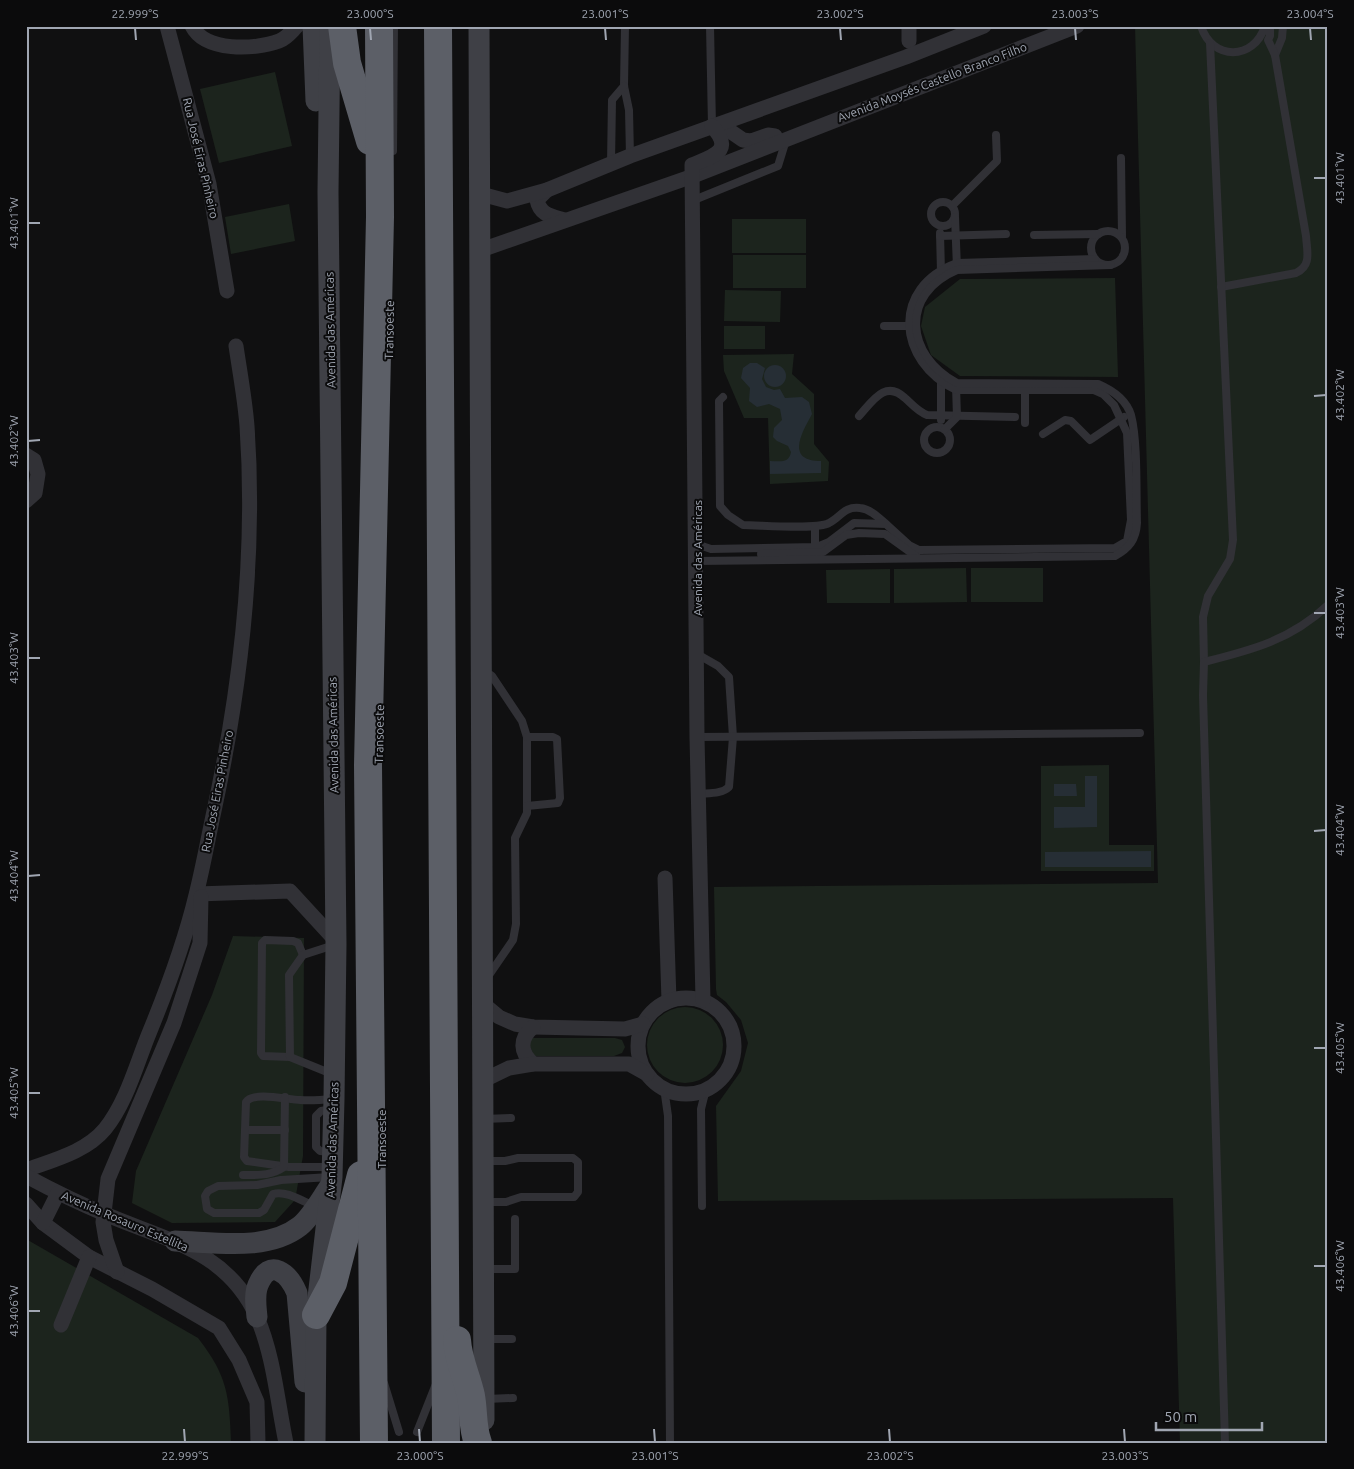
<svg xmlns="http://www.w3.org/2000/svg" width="1354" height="1469" font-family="Ubuntu,sans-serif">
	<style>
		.green { fill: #1c241d }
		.water { fill: #262e35 }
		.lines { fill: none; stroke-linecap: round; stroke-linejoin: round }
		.lane { stroke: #313136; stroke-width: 8 }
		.street { stroke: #313136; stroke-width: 15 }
		.secondary { stroke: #3f4046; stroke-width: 21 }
		.highway { stroke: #5c5f67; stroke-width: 28 }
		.ticks { fill: none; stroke: #a0a6b2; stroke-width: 2 }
		.labels { text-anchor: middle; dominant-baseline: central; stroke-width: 4; stroke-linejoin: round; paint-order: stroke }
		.street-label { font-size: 12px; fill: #a0a6b2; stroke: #0b0b0c }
		.neatline { fill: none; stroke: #a0a6b2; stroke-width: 2 }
		.ticks-label { font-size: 12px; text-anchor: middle; fill: #a0a6b2 }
	</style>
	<rect width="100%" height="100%" fill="#101011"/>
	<g class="green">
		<path d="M 1135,26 L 1328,26 L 1328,1443 L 1180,1443 L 1173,1198 L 718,1201 L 716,1106 L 741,1071 L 748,1043 L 741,1020 L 726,1002 L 717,995 L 716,989 L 714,887 L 1158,883 Z"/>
		<path d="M 275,72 L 292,146 L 219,163 L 200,89 Z"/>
		<path d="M 289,204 L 295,241 L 231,254 L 225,217 Z"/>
		<rect x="732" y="219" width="74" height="34"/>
		<rect x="733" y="255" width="73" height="33"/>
		<path d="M 1115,278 L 1118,377 L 960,376 L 931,355 L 921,326 L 925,307 L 960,279 Z"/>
		<path d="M 725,290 L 781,291 L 780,322 L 724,321 Z"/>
		<rect x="724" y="326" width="41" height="23"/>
		<path d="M 794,354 L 792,374 L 814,394 L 814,444 L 829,462 L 828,481 L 770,484 L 768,418 L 744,418 L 724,371 L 723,355 Z"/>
		<path d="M 966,568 L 967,602 L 894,603 L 894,569 Z"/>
		<rect x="971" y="568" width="72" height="34"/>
		<path d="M 890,569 L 890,603 L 827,603 L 826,570 Z"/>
		<path d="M 1109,765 L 1109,845 L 1154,845 L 1154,871 L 1041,871 L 1041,766 Z"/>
		<path d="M 233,936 L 304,938 L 303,1156 L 295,1200 L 275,1222 L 172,1223 L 132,1203 L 136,1171 L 212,995 Z"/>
		<circle cx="685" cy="1045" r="38"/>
		<path d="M 533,1038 L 615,1038 L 622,1040 L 625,1047 L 622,1053 L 614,1056 L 534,1056 L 528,1042 Z"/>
		<path d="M 26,1239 L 198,1338 C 228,1377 229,1395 231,1443 L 26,1443 Z"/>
	</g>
	<g class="water">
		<path d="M 750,363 L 757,363 L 765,368 L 762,379 L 766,387 L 774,390 L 780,389 L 785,398 L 802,397 L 809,402 L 812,414 C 803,431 784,461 821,461 L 821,473 L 770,474 L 770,461 C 779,461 789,464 791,452 L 788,446 L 777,441 L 773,437 L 774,428 L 782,420 L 780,409 L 769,404 L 757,407 L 749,401 L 750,388 L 741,378 L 743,368 Z"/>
		<circle cx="775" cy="376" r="11"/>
		<path d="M 1085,776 L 1097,776 L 1097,827 L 1054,828 L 1054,807 L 1085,807 Z"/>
		<path d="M 1054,784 L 1076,784 L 1077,796 L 1054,796 Z"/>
		<path d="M 1151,851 L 1151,867 L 1045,867 L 1045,852 Z"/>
	</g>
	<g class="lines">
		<g class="lane">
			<path d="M 625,26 L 624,86 L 629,110 L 630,156"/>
			<path d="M 710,26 L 712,126"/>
			<path d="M 1201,26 C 1212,61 1254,61 1265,26"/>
			<path d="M 1275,55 L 1282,38 L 1283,26"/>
			<path d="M 393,151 L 394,26"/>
			<path d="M 1121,158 L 1122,237"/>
			<path d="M 611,163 L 612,100 L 624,86"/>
			<path d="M 694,200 L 778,166 L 786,140"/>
			<circle cx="943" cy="214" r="12"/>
			<path d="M 952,206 L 997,161 L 996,135"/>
			<path d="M 955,217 L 957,268"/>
			<circle cx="1108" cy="248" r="17"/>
			<path d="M 940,233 L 941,272"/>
			<path d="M 1034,235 L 1098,234"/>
			<path d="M 940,236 L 1006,234"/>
			<path d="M 1221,287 L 1296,273 C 1312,265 1307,252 1306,236 L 1275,55 L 1268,40 L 1270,36 L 1270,26"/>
			<path d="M 884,326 L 912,326"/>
			<path d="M 1025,387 L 1025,423"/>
			<path d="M 723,397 L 719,401 L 720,506 L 728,515 L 743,525 C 760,525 817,530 829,523 C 841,517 844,506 860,508 C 870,509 878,517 886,524"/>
			<path d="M 859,416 C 872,402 885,379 905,398 C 913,405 917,411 927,415 L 1015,417"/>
			<path d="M 941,420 L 941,379"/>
			<circle cx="937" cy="440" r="13"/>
			<path d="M 945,429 L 957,417 L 956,386"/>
			<path d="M 1043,434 L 1065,420 L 1071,421 L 1090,440 L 1124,417"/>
			<path d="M 696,544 L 711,549 L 817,547 L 829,542 L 854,523 L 886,524 L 909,545 L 919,550 L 1115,548 L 1127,541 L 1131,520 L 1127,433 L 1114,405 L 1103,394 L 1094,390 L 956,390 C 897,362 890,287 957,263 L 1095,259"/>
			<path d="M 815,547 L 815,526"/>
			<path d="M 761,554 L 823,552 L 846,535 L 859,533 L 885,534 L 917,557"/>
			<path d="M 697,561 L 1115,556 C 1129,548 1136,540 1137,523 C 1136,493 1138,442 1131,415 C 1126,399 1112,390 1098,384 L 957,383 C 905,355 900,294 957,270 L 1111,265"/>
			<path d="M 697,654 L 718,666 L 729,677 L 733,737 L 729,787 C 722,794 709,793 699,794"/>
			<path d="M 1204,662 L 1203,617 L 1208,596 L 1230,559 L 1233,540 L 1210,43"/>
			<path d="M 485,671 L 492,676 L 522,721 L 527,737 L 527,813 L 515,838 L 516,924 L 513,940 L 487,978"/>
			<path d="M 527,737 L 553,737 L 557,739 L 560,798 L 558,803 L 527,806"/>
			<path d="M 697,737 L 1140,733"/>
			<path d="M 290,1057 L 263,1056 L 261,1053 L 262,943 L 265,940 L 293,941 L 298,943 L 303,955"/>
			<path d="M 332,1074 L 290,1057 L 289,975 L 303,955 L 334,945"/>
			<path d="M 664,1088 L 668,1116 L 670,1443"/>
			<path d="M 484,1119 L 511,1118"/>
			<path d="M 245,1130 L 285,1130"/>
			<path d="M 330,1152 L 320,1151 L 316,1147 L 316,1116 L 321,1111 L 332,1109"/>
			<path d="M 483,1161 L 505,1161 L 518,1158 L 573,1158 L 578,1162 L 578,1192 L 574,1197 L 521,1197 L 506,1202 L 485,1202"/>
			<path d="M 330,1167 L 289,1167 L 247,1161 L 244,1157 L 246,1102 C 254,1091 288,1100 300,1100 C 311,1101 322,1100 333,1099"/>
			<path d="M 243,1175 C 259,1175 271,1176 284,1167 L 285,1097"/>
			<path d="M 314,1206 C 302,1201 286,1190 273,1194 L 264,1210 L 259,1213 L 214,1213 L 207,1209 L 205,1196 L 208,1191 L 218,1186 L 257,1185 L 281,1180 L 330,1177"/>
			<path d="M 702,1206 L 701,1109 L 706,1089"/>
			<path d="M 485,1269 L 515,1269 L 515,1219"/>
			<path d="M 484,1339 L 512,1339"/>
			<path d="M 384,1383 L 399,1432"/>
			<path d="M 486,1399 L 513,1398"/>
			<path d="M 417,1432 L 436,1384"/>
			<path d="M 1225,1443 L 1203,695 L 1204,662 C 1252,650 1291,640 1328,605"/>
		</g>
		<g class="street">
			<path d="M 167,26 L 209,184 L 227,291"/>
			<path d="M 192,26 C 205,52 255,50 279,41 C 287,38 291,32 297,26"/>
			<path d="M 909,26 L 909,41"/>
			<path d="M 713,126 L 727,129 L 743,140 L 751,141 L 768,135 L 775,136"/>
			<path d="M 547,190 L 537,200 C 540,215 551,216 564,220"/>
			<path d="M 481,194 L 507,201 L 547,190 L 630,156 L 906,57 L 984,26"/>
			<path d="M 481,250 L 693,176 L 1077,26"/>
			<path d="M 26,455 L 34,460 L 38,474 L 35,493 L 26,501"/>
			<path d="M 665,878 L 669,1001"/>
			<path d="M 197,894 L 290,891 L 336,941"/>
			<circle cx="686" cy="1046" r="48"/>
			<path d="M 703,1000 L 697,737 L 692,165 C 715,155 734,151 712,126"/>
			<path d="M 481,1002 L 499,1017 L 515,1024 L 533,1027 L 625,1029 L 643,1024"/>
			<path d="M 533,1027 C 519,1039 520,1052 533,1064"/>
			<path d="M 482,1081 L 509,1068 L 533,1064 L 629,1064 L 647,1074"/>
			<path d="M 26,1170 C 53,1160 86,1152 105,1129 C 127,1102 137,1062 150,1031 C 168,987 185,941 196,895 C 203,867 208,839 214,811 C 241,686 256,555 247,426 C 245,400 240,373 236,346"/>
			<path d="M 26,1176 C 52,1190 78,1203 105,1214 C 165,1240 227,1250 257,1317 C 274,1357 277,1400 286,1443"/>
			<path d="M 26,1204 L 43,1223 L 89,1257 L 152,1289 L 219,1328 L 239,1360 L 257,1402 L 258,1443"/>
			<path d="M 43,1223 L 58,1193"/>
			<path d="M 117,1272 L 106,1240 L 103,1222 L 108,1179 L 174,1023 L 200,943 L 201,897"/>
			<path d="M 61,1325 L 89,1257"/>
		</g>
		<g class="secondary">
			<path d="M 313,26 L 316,101"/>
			<path d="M 479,26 L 484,1420"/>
			<path d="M 175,1241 C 214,1242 267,1252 300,1226 C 312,1216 321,1199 330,1186"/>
			<path d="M 257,1317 C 256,1306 254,1295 258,1285 C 270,1256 289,1274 297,1293 L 305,1382"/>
			<path d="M 315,1443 L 316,1315 L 332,1177 L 334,1099 L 336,944 L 328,192 L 330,26"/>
		</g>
		<g class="highway">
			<path d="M 342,26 L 347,63 L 370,141"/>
			<path d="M 438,26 L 446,1443"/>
			<path d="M 316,1315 L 333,1283 L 361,1175"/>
			<path d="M 457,1340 C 458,1360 467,1377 471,1396 C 474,1412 472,1428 478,1443"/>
			<path d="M 374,1443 L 368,765 L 380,217 L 379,26"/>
		</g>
	</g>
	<path class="ticks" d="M 135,28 L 136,40M 370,28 L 371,40M 605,28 L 606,40M 840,28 L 841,40M 1075,28 L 1076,40M 1310,28 L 1311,40M 1314,178 L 1326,178M 28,223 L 40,223M 1314,396 L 1326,395M 28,441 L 40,440M 1314,613 L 1326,613M 28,658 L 40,658M 1314,831 L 1326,830M 28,876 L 40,875M 1314,1048 L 1326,1048M 28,1093 L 40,1093M 1314,1266 L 1326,1266M 28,1311 L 40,1311M 184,1429 L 185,1442M 419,1429 L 420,1442M 654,1429 L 655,1442M 889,1429 L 890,1442M 1124,1429 L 1125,1442"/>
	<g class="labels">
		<g class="street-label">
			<text transform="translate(932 82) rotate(-21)">Avenida Moysés Castello Branco Filho</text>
			<text transform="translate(201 158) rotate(77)">Rua José Eiras Pinheiro</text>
			<text transform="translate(330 330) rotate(-91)">Avenida das Américas</text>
			<text transform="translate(389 330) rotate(-89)">Transoeste</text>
			<text transform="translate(697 558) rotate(-90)">Avenida das Américas</text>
			<text transform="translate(379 734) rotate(-89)">Transoeste</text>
			<text transform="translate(333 735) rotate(-91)">Avenida das Américas</text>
			<text transform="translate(217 791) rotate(-79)">Rua José Eiras Pinheiro</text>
			<text transform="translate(381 1139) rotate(-90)">Transoeste</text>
			<text transform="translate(332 1140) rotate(-88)">Avenida das Américas</text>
			<text transform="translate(125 1221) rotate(23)">Avenida Rosauro Estellita</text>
		</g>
	</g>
	<rect width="1354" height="1469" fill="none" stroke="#0b0b0c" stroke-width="55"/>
	<path d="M1156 1422v8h106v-8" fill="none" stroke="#a0a6b2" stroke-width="2.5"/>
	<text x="1164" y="1422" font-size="15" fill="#a0a6b2" stroke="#0b0b0c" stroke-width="4" paint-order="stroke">50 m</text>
	<rect x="28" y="28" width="1298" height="1414" class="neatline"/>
	<g class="ticks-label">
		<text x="135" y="18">22.999°S</text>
		<text x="370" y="18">23.000°S</text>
		<text x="605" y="18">23.001°S</text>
		<text x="840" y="18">23.002°S</text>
		<text x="1075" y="18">23.003°S</text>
		<text x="1310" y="18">23.004°S</text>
		<text transform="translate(1340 178) rotate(-90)" y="4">43.401°W</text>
		<text transform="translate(14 223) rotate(-90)" y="4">43.401°W</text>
		<text transform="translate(1340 395) rotate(-90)" y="4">43.402°W</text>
		<text transform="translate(14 441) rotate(-90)" y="4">43.402°W</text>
		<text transform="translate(1340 613) rotate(-90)" y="4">43.403°W</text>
		<text transform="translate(14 658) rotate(-90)" y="4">43.403°W</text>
		<text transform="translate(1340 830) rotate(-90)" y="4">43.404°W</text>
		<text transform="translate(14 876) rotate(-90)" y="4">43.404°W</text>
		<text transform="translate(1340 1048) rotate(-90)" y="4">43.405°W</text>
		<text transform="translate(14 1093) rotate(-90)" y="4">43.405°W</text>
		<text transform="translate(1340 1266) rotate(-90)" y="4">43.406°W</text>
		<text transform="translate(14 1311) rotate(-90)" y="4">43.406°W</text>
		<text x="185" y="1460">22.999°S</text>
		<text x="420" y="1460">23.000°S</text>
		<text x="655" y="1460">23.001°S</text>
		<text x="890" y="1460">23.002°S</text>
		<text x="1125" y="1460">23.003°S</text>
	</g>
</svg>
